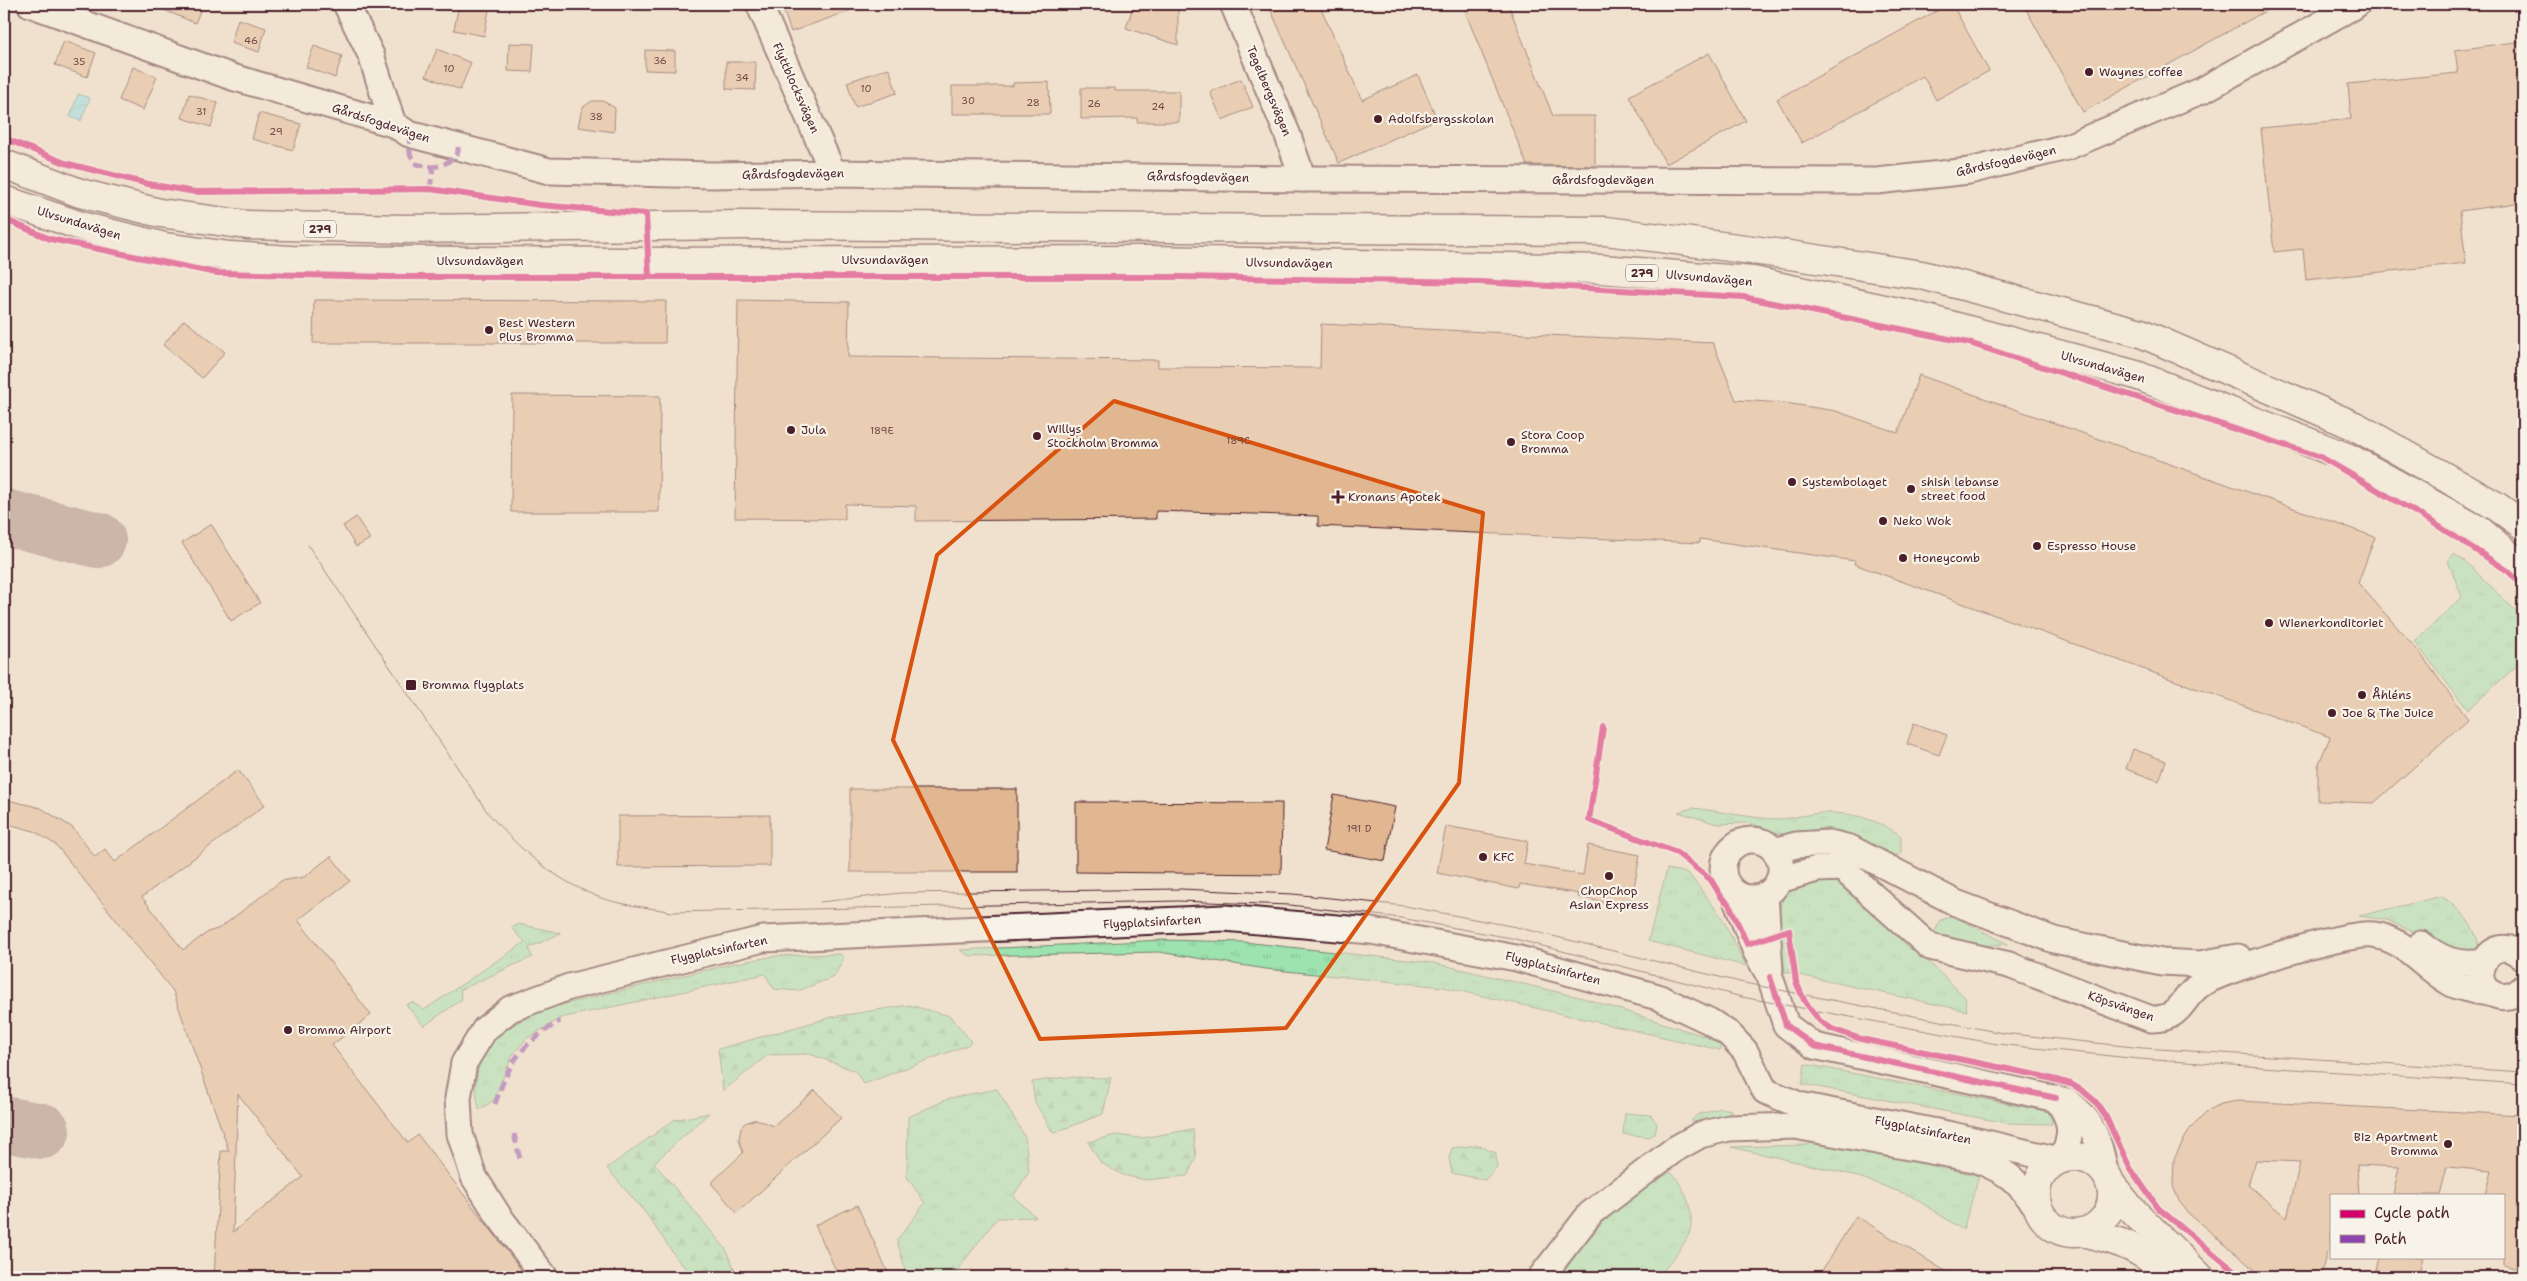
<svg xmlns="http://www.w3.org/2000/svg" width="2527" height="1281" font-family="'Shantell Sans',sans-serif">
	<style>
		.grass { fill: url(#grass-tufts); stroke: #74816d }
		.forest { fill: url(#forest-firs); stroke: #74816d }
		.water { fill: url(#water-waves); stroke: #71909b }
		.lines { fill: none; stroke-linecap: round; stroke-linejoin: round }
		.taxiway { stroke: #9d807c; stroke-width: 56 }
		.building { fill: #e1b792; stroke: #4a1f2b; fill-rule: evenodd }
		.street-casing { stroke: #4a1f2b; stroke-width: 29 }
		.secondary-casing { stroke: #4a1f2b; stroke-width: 31 }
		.primary-casing { stroke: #4a1f2b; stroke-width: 31 }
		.street { stroke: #f7f3e8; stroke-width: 25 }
		.secondary { stroke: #f7f3e8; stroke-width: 28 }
		.primary { stroke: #f7f3e8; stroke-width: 28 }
		.tram { stroke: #4a1f2b; stroke-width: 1 }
		.quiet { stroke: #8e44ad; stroke-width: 5; stroke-dasharray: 10 5; stroke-linecap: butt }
		.cycleway-casing { stroke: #f7f3e8; stroke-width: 9 }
		.cycleway { stroke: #d6006c; stroke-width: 6 }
		.marked { fill: none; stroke: #d8530f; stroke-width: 4; stroke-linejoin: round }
		.poi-dot { fill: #4a1f2b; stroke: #f7f3e8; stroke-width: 2 }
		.labels { text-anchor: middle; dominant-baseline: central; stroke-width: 4.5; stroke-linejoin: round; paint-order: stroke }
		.number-label { font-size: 10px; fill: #704545 }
		.shield { fill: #f7f3e8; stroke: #7e5f64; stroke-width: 1 }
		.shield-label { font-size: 11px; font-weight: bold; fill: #4a1f2b }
		.poi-label { font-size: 12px; fill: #4a1f2b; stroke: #f7f3e8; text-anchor: start }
		.street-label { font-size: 12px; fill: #4a1f2b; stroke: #f7f3e8 }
	</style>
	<defs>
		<pattern id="grass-tufts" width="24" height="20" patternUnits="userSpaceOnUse" patternTransform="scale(1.25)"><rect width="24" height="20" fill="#9de3af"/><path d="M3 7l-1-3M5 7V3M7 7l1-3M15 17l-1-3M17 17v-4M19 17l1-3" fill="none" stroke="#89c297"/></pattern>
		<pattern id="forest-firs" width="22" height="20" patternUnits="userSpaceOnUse" patternTransform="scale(1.25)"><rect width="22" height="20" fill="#9de3af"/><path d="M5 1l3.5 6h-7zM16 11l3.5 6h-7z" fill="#89c297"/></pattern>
		<pattern id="water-waves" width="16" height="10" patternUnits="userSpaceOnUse" patternTransform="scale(1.25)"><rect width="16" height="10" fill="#8bdbe6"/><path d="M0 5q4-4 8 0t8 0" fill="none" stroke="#79bcc5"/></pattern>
	</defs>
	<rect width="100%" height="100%" fill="#f0e1ce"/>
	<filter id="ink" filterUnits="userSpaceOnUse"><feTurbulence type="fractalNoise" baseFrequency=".02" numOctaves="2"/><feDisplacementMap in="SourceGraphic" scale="10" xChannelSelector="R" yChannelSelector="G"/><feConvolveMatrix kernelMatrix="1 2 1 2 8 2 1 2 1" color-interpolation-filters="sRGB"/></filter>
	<g filter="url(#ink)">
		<g class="grass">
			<path d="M 2454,554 L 2465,561 L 2523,618 L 2523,660 L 2468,710 L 2415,642 L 2462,597 L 2448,561 Z"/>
			<path d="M 1693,808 C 1720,811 1749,818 1776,819 C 1792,819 1806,814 1822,813 C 1852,812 1877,819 1901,836 L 1901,853 L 1891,859 L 1860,837 L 1841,831 L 1823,828 L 1790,835 L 1778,833 L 1749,823 L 1717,824 L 1678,812 Z"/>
			<path d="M 1667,869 L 1688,873 L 1721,916 L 1746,966 L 1648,941 Z"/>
			<path d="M 1828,878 L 1850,886 L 1965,997 L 1967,1011 L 1785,972 C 1781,944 1765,893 1805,882 C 1812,880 1821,880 1828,878 Z"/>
			<path d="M 2442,896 C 2461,911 2475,924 2480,949 L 2473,956 L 2435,950 L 2413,932 L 2387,920 L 2359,916 Z"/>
			<path d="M 1953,916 L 2008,944 C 1986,945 1951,950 1934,933 L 1941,920 Z"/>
			<path d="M 519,924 L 561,933 L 529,948 L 532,957 L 460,990 L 462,999 L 424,1026 L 406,1005 L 412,1002 L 424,1010 L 525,942 L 511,928 Z"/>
			<path d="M 1163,940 L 1244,942 L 1434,963 L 1583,998 L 1720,1041 L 1720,1050 L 1443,987 L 1266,969 L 1159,952 L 969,956 L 960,950 Z"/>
			<path d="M 840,954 L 844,958 L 834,977 L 798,991 L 774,989 L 765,974 L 561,1018 L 526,1039 L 512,1056 L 494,1100 L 479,1110 C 478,1101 475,1091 476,1083 C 480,1035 518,1020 557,1006 L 731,964 L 775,956 Z"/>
			<path d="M 1805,1064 L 2050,1112 L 2052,1124 L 2006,1123 L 1802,1084 Z"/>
			<path d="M 997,1089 L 1025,1137 L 1029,1172 L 1013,1196 L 1036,1217 L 997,1218 L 952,1277 L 907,1277 L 897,1240 L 925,1203 L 907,1177 L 908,1117 L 950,1098 Z"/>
			<path d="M 1722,1108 L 1731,1110 L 1730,1115 L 1691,1128 L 1692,1120 L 1697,1115 Z"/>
			<path d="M 1625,1113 L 1651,1115 L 1657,1124 L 1655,1133 L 1650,1137 L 1623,1134 Z"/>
			<path d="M 1821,1139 L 1979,1176 L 1963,1230 L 1911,1196 L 1853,1175 L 1731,1147 L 1807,1145 Z"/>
			<path d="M 1671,1172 C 1684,1186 1695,1211 1690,1231 C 1688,1241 1666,1267 1659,1277 L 1561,1277 C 1592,1228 1621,1201 1671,1172 Z"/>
		</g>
		<g class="forest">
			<path d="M 909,1005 L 950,1016 L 971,1041 L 968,1045 L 864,1084 L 855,1071 L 810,1054 L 768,1055 L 723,1091 L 718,1049 L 832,1017 Z"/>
			<path d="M 1066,1077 L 1111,1078 L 1103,1114 L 1053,1133 L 1035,1102 L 1032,1082 Z"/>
			<path d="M 709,1113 L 654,1163 L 726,1249 L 735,1271 L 714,1277 L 696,1277 L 680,1263 L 647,1215 L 607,1168 L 674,1120 Z"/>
			<path d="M 1193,1129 L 1196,1158 L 1187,1176 L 1145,1180 L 1123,1175 L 1101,1163 L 1088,1142 L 1115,1135 L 1142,1138 Z"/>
			<path d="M 1477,1145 L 1496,1153 L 1497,1167 L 1485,1180 L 1452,1173 L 1449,1158 L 1452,1148 Z"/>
		</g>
		<path class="water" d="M 78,94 L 90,98 L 81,121 L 70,117 Z"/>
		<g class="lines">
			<g class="taxiway">
				<path d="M 4,517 L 98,540"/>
				<path d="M 4,1124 L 42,1131"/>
			</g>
		</g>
		<g class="building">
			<path d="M 150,4 L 203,4 L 195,23 Z"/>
			<path d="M 459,4 L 490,4 L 484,36 L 454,30 Z"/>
			<path d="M 781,4 L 862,4 L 862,6 L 791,32 Z"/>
			<path d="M 1134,4 L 1170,4 L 1178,6 L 1178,45 L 1126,28 Z"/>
			<path d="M 1268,4 L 1319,4 L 1362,100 L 1418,75 L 1437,119 L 1339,163 Z"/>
			<path d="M 1462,4 L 1508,4 L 1553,116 L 1595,116 L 1595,166 L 1527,165 Z"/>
			<path d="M 1949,4 L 1952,4 L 1989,71 L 1936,100 L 1923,76 L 1802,143 L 1777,99 Z"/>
			<path d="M 2023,4 L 2278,4 L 2083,112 Z"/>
			<path d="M 238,19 L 266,28 L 259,52 L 231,43 Z"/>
			<path d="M 64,41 L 96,53 L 87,77 L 55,65 Z"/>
			<path d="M 2523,41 L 2523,202 L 2460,211 L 2466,263 L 2306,280 L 2303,249 L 2274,252 L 2261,128 L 2351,119 L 2348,84 L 2458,73 L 2455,50 Z"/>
			<path d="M 509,43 L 534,44 L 532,72 L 508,71 Z"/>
			<path d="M 314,46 L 342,56 L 335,78 L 306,67 Z"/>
			<path d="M 437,49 L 471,63 L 460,90 L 426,76 Z"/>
			<path d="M 645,50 L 675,51 L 675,71 L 645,70 Z"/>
			<path d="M 1709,53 L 1746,121 L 1666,164 L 1629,96 Z"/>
			<path d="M 726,62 L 756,62 L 755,90 L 726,89 Z"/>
			<path d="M 133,67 L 157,77 L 143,110 L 119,100 Z"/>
			<path d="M 889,68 L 897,93 L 855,107 L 847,82 Z"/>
			<path d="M 1241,79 L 1253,107 L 1222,120 L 1210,92 Z"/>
			<path d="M 1049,82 L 1050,114 L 952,114 L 952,86 L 1013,86 L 1013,83 Z"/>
			<path d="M 1081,88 L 1115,88 L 1115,91 L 1179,91 L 1179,122 L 1137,122 L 1137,118 L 1081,119 Z"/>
			<path d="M 189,94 L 218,103 L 211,127 L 182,118 Z"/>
			<path d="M 592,101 L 603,101 L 615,108 L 614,132 L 578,127 L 582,108 Z"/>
			<path d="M 259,113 L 301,124 L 293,150 L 252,139 Z"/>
			<path d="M 314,300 L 666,301 L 665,343 L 313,343 Z"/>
			<path d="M 738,300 L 849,302 L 848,357 L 1158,360 L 1158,367 L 1320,368 L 1321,324 L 1713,343 L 1736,400 L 1785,403 L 1836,411 L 1898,433 L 1919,375 L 2375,537 L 2358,583 L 2420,653 L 2468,719 L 2374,803 L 2318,801 L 2318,766 L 2330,737 L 1854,564 L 1855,561 L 1700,539 L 1700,543 L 1318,526 L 1318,516 L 1156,511 L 1156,519 L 916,521 L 916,506 L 845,504 L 845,519 L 735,518 Z"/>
			<path d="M 184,320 L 225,352 L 202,378 L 163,345 Z"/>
			<path d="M 512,395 L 660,396 L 659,512 L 511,512 Z"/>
			<path d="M 356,517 L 370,539 L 356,547 L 343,526 Z"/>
			<path d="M 211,524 L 260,603 L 231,621 L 182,543 Z"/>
			<path d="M 1914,723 L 1947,735 L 1939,755 L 1907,744 Z"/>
			<path d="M 2133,749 L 2166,761 L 2159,781 L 2126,769 Z"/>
			<path d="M 238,770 L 265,805 L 142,897 L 183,950 L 208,932 L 220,928 L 281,881 L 304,877 L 331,856 L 350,881 L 298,920 L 371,1015 L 332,1045 L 408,1143 L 418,1135 L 527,1277 L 214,1277 L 221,1151 L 229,1151 L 173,991 L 56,845 L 34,831 L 4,823 L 4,799 L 41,808 L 73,828 L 95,857 L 105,849 L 115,862 ZM 238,1094 L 303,1177 L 233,1232 L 236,1152 Z"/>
			<rect x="850" y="789" width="167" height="83"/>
			<path d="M 1334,795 L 1395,807 L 1385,861 L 1324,850 Z"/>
			<path d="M 1076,802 L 1282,803 L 1281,874 L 1076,872 Z"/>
			<path d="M 770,815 L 770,866 L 618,867 L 618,816 Z"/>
			<path d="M 1446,826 L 1528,841 L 1524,864 L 1583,875 L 1588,845 L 1640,855 L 1630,908 L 1578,897 L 1579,894 L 1520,884 L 1519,889 L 1437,873 Z"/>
			<path d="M 815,1090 L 841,1118 L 737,1213 L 711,1183 L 743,1153 L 739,1139 L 741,1127 L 745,1123 L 756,1119 L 774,1126 Z"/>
			<path d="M 2237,1101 L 2523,1115 L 2523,1270 L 2503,1265 L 2503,1195 L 2486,1195 L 2492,1171 L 2447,1167 L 2440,1195 L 2393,1195 L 2399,1167 L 2357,1165 L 2359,1195 L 2331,1195 L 2331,1253 L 2327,1252 L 2320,1277 L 2263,1277 L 2188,1213 L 2179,1201 L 2173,1186 L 2174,1159 L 2189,1130 L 2209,1110 L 2221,1104 ZM 2256,1160 L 2300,1162 L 2287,1218 L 2248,1185 Z"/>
			<path d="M 857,1205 L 890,1277 L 839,1277 L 815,1225 Z"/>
			<path d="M 1856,1216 L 1955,1277 L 1818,1277 Z"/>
			<path d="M 2379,1257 L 2423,1257 L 2418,1277 L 2374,1277 Z"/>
		</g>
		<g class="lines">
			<defs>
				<g id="street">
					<path d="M 30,4 L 232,77 L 393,124 L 409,134 L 549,171 L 712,175 L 833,173 L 1303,179 L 1877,181 L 1969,171 L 2067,147 L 2203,90 L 2357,4"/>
					<path d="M 346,4 L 371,55 L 393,124"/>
					<path d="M 759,4 L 833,173"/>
					<path d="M 1233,4 L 1287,133 L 1303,179"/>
					<circle cx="1752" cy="869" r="29"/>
					<path d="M 1775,851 L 1796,845 L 1829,843 L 1850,848 L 1956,903 L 2054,940 L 2162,962 L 2199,964 L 2238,957"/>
					<path d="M 1779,880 L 1817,869 L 1842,868 L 1930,947 L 2009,965 L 2151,1019 C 2182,1020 2181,997 2201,984 C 2224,969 2347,932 2373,935 C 2404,938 2423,967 2449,982 C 2462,990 2479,991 2493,994"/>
					<path d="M 1733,892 L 1756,952 L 1770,977 L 1786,1025 L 1814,1046 L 2066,1101 C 2092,1117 2100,1143 2105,1172"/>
					<path d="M 1765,895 L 1770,970"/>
					<path d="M 2421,944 C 2442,960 2457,966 2483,962"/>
					<path d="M 2523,957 C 2491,926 2461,986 2498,996 C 2508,998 2516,995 2523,988"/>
					<path d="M 2056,1098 C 2073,1122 2073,1133 2062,1159"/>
					<path d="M 545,1277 L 498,1215 L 474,1177 L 460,1134 L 458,1098 L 464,1063 L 485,1029 L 510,1009 L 569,987 L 763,939 L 1224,918 L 1371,931 L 1516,958 L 1658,997 L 1709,1021 L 1729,1034 L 1745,1051 L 1765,1091 L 1799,1105 L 1952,1135 L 2059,1160"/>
					<path d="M 1541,1277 L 1590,1214 L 1675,1149 L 1700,1135 L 1729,1128 L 1795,1126 L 1974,1159 C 2009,1172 2014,1178 2037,1207"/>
				</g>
				<g id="secondary">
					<circle cx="2074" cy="1195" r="38"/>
					<path d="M 2110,1183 L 2132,1210 L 2200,1277"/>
					<path d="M 2082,1232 C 2127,1242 2139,1249 2175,1277"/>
				</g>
				<g id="primary">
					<path d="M 4,164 L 80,193 L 160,213 L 247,225 L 403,229 L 745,225 L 1606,231 L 1783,254 L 1922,275 L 2141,333 L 2357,427 L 2496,506 L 2523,525"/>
					<path d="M 4,200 L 81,226 L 165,247 L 230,256 L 291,260 L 630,262 L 1149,260 L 1601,269 L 1753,281 L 1912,315 L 2136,375 L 2349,458 L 2480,531 L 2523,567"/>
				</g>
			</defs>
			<use href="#street" class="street-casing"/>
			<use href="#secondary" class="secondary-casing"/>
			<use href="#primary" class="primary-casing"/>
			<use href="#street" class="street"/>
			<use href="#secondary" class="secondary"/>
			<use href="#primary" class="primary"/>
			<g class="tram">
				<path d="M 308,545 L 488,813 C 520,850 551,877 596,896 C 617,905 649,907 672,912 L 1178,901 L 1290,905 L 1401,918 L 1511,938 L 1742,997 L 1997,1044 L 2139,1059 L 2523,1084"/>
				<path d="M 820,902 L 901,893 L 1180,889 L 1293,894 L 1405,906 L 1516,927 L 1744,983 L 2002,1033 L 2143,1048 L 2523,1072"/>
			</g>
			<g class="quiet">
				<path d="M 409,134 L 410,154 L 416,164 C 435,169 445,168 458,152 L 458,147"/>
				<path d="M 430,189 L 433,168"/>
				<path d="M 495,1104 C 510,1060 520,1046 560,1021"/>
				<path d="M 514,1134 L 520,1159"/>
			</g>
			<defs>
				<g id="cycleway">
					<path d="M 4,138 L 65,163 L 148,184 L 195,192 L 430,189 L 540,205 L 646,214 L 649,277"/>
					<path d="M 4,219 L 50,239 L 216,273 L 389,277 L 1179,277 L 1479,282 L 1743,297 L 1969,343 L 2321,457 L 2432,522 L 2508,571 L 2523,586"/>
					<path d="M 1603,727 L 1589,820 L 1677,853 L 1711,880 L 1722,898 L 1729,904 L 1747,944 L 1789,930 L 1796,982 L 1805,1002 L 1820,1021 L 1832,1029 L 1861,1039 L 2037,1075 L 2071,1084 L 2083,1091 L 2095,1101 L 2106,1117 L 2130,1168 L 2158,1208 L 2242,1277"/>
					<path d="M 1770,977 L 1786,1025 L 1814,1046 L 2056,1098"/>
				</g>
			</defs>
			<use href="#cycleway" class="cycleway-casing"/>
			<use href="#cycleway" class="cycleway"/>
		</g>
	</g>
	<path d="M0 0H2527V1281H0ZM 1114,401 L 1483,513 L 1459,783 L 1286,1028 L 1040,1039 L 893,740 L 937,555 Z" fill="#f0e1ce" fill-opacity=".55" fill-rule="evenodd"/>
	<path class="marked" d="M 1114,401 L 1483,513 L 1459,783 L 1286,1028 L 1040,1039 L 893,740 L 937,555 Z"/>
	<g class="poi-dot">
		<circle cx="2089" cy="72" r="5"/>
		<circle cx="1378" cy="119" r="5"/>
		<circle cx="489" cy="330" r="5"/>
		<circle cx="791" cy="430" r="5"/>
		<circle cx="1037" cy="436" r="5"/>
		<circle cx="1511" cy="442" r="5"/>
		<circle cx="1792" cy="482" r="5"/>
		<circle cx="1911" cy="489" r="5"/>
		<path d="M1335.5 489.5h5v5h5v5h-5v5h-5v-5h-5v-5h5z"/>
		<circle cx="1883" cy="521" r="5"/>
		<circle cx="2037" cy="546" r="5"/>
		<circle cx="1903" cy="558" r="5"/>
		<circle cx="2269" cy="623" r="5"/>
		<rect x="405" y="679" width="12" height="12" rx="2.5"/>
		<circle cx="2362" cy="695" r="5"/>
		<circle cx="2332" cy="713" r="5"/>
		<circle cx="1483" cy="857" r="5"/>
		<circle cx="1609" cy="876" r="5"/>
		<circle cx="288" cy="1030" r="5"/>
		<circle cx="2448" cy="1144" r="5"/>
	</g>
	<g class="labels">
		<g class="number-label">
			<text x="251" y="40">46</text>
			<text x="660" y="60">36</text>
			<text x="79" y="61">35</text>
			<text x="449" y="68">10</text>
			<text x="742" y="77">34</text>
			<text x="866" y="88">10</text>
			<text x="968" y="100">30</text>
			<text x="1033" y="102">28</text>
			<text x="1094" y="103">26</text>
			<text x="1158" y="106">24</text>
			<text x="201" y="111">31</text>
			<text x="596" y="116">38</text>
			<text x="276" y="131">29</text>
			<text x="882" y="430">189E</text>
			<text x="1238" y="440">189C</text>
			<text x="1359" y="828">191 D</text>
		</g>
		<g class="shield">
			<rect x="304" y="220.5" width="32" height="17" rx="4"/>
			<rect x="1626" y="264.5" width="32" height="17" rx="4"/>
		</g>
		<g class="shield-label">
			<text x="320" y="229">279</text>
			<text x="1642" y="273">279</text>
		</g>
		<g class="poi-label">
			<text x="2099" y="72">Waynes coffee</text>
			<text x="1388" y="119">Adolfsbergsskolan</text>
			<text x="499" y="323">Best Western<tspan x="499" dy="14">Plus Bromma</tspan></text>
			<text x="1047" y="429">Willys<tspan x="1047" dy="14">Stockholm Bromma</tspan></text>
			<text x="801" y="430">Jula</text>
			<text x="1521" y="435">Stora Coop<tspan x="1521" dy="14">Bromma</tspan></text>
			<text x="1802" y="482">Systembolaget</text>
			<text x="1921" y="482">shish lebanse<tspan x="1921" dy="14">street food</tspan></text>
			<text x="1348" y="497">Kronans Apotek</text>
			<text x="1893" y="521">Neko Wok</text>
			<text x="2047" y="546">Espresso House</text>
			<text x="1913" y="558">Honeycomb</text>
			<text x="2279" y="623">Wienerkonditoriet</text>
			<text x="422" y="685">Bromma flygplats</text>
			<text x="2372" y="695">Åhléns</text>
			<text x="2342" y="713">Joe &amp; The Juice</text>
			<text x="1493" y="857">KFC</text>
			<text x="1609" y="891" text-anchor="middle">ChopChop<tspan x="1609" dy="14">Asian Express</tspan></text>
			<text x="298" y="1030">Bromma Airport</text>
			<text x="2438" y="1137" text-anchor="end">Biz Apartment<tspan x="2438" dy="14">Bromma</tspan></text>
		</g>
		<g class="street-label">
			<text transform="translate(796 88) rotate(66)">Flyttblocksvägen</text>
			<text transform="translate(1269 91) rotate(67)">Tegelbergsvägen</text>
			<text transform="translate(381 123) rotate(18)">Gårdsfogdevägen</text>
			<text transform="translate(2006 161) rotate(-13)">Gårdsfogdevägen</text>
			<text transform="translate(793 174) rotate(-1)">Gårdsfogdevägen</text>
			<text transform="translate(1198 177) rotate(1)">Gårdsfogdevägen</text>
			<text x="1603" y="180">Gårdsfogdevägen</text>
			<text transform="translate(79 223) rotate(17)">Ulvsundavägen</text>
			<text x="885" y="260">Ulvsundavägen</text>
			<text x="480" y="261">Ulvsundavägen</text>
			<text transform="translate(1289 263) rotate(1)">Ulvsundavägen</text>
			<text transform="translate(1709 278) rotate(5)">Ulvsundavägen</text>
			<text transform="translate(2103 367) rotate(16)">Ulvsundavägen</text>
			<text transform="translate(1152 922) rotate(-3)">Flygplatsinfarten</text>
			<text transform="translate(719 950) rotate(-12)">Flygplatsinfarten</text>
			<text transform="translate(1553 968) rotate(15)">Flygplatsinfarten</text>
			<text transform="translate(2121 1006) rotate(19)">Köpsvängen</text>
			<text transform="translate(1923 1130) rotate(12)">Flygplatsinfarten</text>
		</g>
	</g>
	<rect width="2527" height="1281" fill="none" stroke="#f7f3e8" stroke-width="20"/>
	<rect x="10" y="10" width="2507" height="1261" fill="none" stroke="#4a1f2b" stroke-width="2" filter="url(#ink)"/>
	<rect x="2330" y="1194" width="175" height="65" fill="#f7f3e8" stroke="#b29e9c"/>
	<rect x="2340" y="1210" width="25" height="8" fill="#d6006c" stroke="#b29e9c"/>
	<text x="2374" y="1218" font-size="15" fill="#4a1f2b">Cycle path</text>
	<rect x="2340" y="1235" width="25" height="8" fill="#8e44ad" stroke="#b29e9c"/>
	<text x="2374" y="1244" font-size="15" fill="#4a1f2b">Path</text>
</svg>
